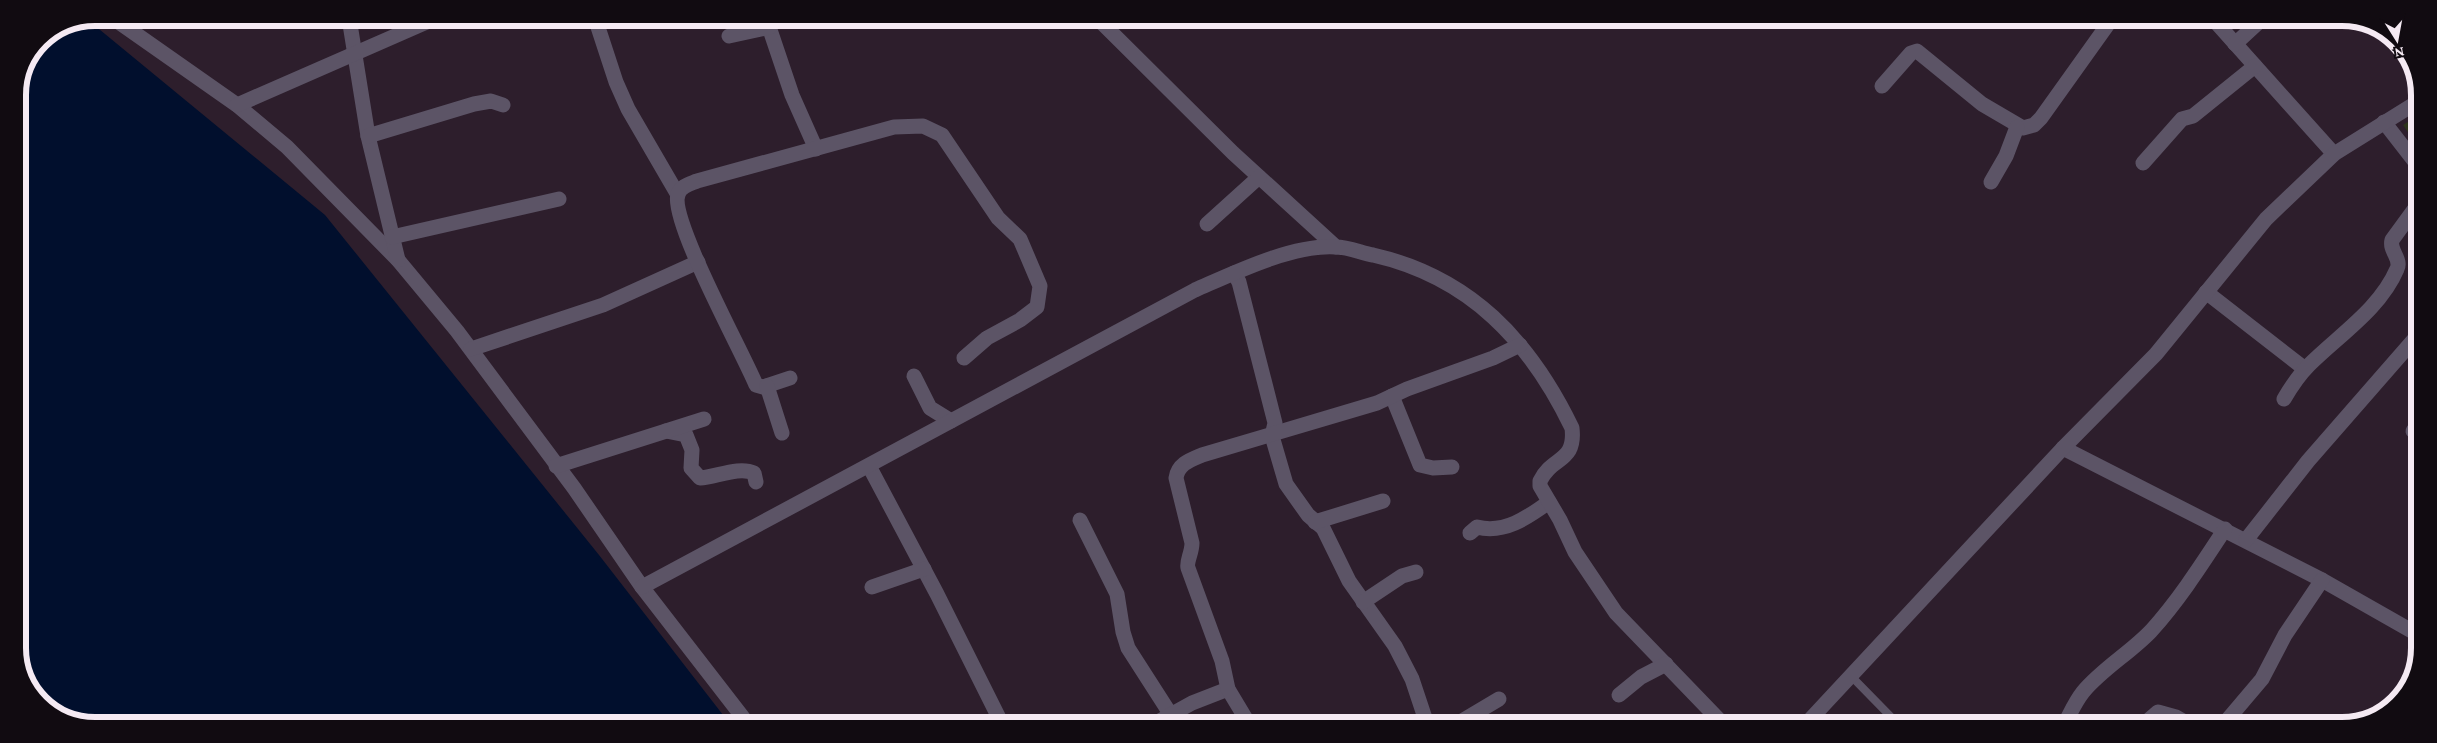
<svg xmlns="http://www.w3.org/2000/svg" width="2437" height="743" font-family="'Crimson Pro',serif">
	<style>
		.green { fill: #2e341c }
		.water { fill: #010f2d }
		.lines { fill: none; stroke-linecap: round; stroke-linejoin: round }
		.lane { stroke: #5c5466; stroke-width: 8 }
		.street { stroke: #5c5466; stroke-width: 15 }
		.rim { fill: none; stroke: #f5eaf3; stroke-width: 6 }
	</style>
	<rect width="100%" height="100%" fill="#2d1e2c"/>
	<path class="green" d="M 2419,115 L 2419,148 L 2403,125 Z"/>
	<path class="water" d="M 88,20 L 325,215 L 599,555 L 730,724 L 75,723 L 37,699 L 18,653 L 18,95 L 40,40 Z"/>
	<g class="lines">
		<path class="lane" d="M 1851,676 L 1899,725"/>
		<g class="street">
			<path d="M 113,18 L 237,105 L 287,147 L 398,260 L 457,331 L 574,488 L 642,587 L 748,724"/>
			<path d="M 349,18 L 368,136 L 398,260"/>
			<path d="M 595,18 L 616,82 L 628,109 L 678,195"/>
			<path d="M 766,18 L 792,95 L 816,149"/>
			<path d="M 1098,19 L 1233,153 L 1336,247"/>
			<path d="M 2214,20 L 2334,154"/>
			<path d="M 729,36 L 770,27"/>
			<path d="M 2235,44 L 2261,20"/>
			<path d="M 1882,86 L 1911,53 L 1917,51 L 1982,104 L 2023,128 L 2034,125 L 2041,118 L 2111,20"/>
			<path d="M 237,105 L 436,18"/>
			<path d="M 2384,122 L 2419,167"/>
			<path d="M 368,136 L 474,104 L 491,101 L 503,105"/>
			<path d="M 2143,163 L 2182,119 L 2193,116 L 2255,66"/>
			<path d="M 1991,182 L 2006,156 L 2017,127"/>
			<path d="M 1207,224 L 1259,177"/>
			<path d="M 392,237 L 559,199"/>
			<path d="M 1234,273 L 1239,282 L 1275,423 L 1272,436 L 1286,484 L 1308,515 L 1323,528 L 1349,581 L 1395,646 L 1412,679 L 1427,724"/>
			<path d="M 2206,292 L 2305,369"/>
			<path d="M 471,349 L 603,305 L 698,262"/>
			<path d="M 914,376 L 930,408 L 951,421"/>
			<path d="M 790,378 L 763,387 L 756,385 C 743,353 669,219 678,194 C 681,186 690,184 697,181 L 894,127 L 923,126 L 942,135 L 998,218 L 1020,239 L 1040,286 L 1037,307 L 1020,320 L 987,338 L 964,358"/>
			<path d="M 767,386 L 782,433"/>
			<path d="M 1392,396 L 1420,465 L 1433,468 L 1452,467"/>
			<path d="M 2284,399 C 2291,387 2299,375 2309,365 C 2339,335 2380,309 2397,269 C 2402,259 2389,251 2392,240 L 2419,203"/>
			<path d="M 666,431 L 686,435 L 692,450 L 691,468 L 700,478 C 716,477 739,466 754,473 L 756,482"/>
			<path d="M 2413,431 L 2418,424"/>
			<path d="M 2063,448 L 2322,580 L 2417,634"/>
			<path d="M 556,466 L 704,419"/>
			<path d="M 869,466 L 937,594 L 1002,724"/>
			<path d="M 1080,520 L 1117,594 L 1123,632 L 1128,648 L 1171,715"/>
			<path d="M 1315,522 L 1383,501"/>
			<path d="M 1470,533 L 1477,527 C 1504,534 1527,518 1549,502"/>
			<path d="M 2246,540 L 2308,461 L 2418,335"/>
			<path d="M 642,587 L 1195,290 C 1234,273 1293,244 1336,247 C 1348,247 1362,253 1373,255 C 1470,277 1530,341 1572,428 C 1576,463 1552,456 1540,481 L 1540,486 L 1560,520 L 1575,552 L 1616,613 L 1724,725"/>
			<path d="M 872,587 L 924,569"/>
			<path d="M 1363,602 L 1402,576 L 1416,572"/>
			<path d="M 1619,695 L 1641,677 L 1666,664"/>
			<path d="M 1154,724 L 1192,703 L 1228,689"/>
			<path d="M 1249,724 L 1228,689 L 1222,661 L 1188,568 C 1186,562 1192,553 1192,543 L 1176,478 C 1178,464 1190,460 1202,455 L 1377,403 L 1407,389 L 1493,358 L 1520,345"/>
			<path d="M 1457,724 L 1499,699"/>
			<path d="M 1805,725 L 2063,448 L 2156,354 L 2266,219 L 2334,154 L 2419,101"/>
			<path d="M 2064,725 C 2070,714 2075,702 2083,692 C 2102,669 2130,653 2151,631 C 2179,600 2202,564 2225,529"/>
			<path d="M 2143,725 L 2158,712 L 2176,717 L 2190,725"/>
			<path d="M 2223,725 L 2262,679 L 2285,635 L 2322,580"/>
		</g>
	</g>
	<path d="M0 0H2437V743H0ZM95 26H2342A69 69 0 0 1 2411 95V648A69 69 0 0 1 2342 717H95A69 69 0 0 1 26 648V95A69 69 0 0 1 95 26Z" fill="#110b11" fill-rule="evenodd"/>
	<path class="rim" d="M95 26H2342A69 69 0 0 1 2411 95V648A69 69 0 0 1 2342 717H95A69 69 0 0 1 26 648V95A69 69 0 0 1 95 26Z"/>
	<g transform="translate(2397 40) rotate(169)" stroke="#110b11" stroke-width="4" paint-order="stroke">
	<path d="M0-4L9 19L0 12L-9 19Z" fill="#f5eaf3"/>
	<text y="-8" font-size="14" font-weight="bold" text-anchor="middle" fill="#f5eaf3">N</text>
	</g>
</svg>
